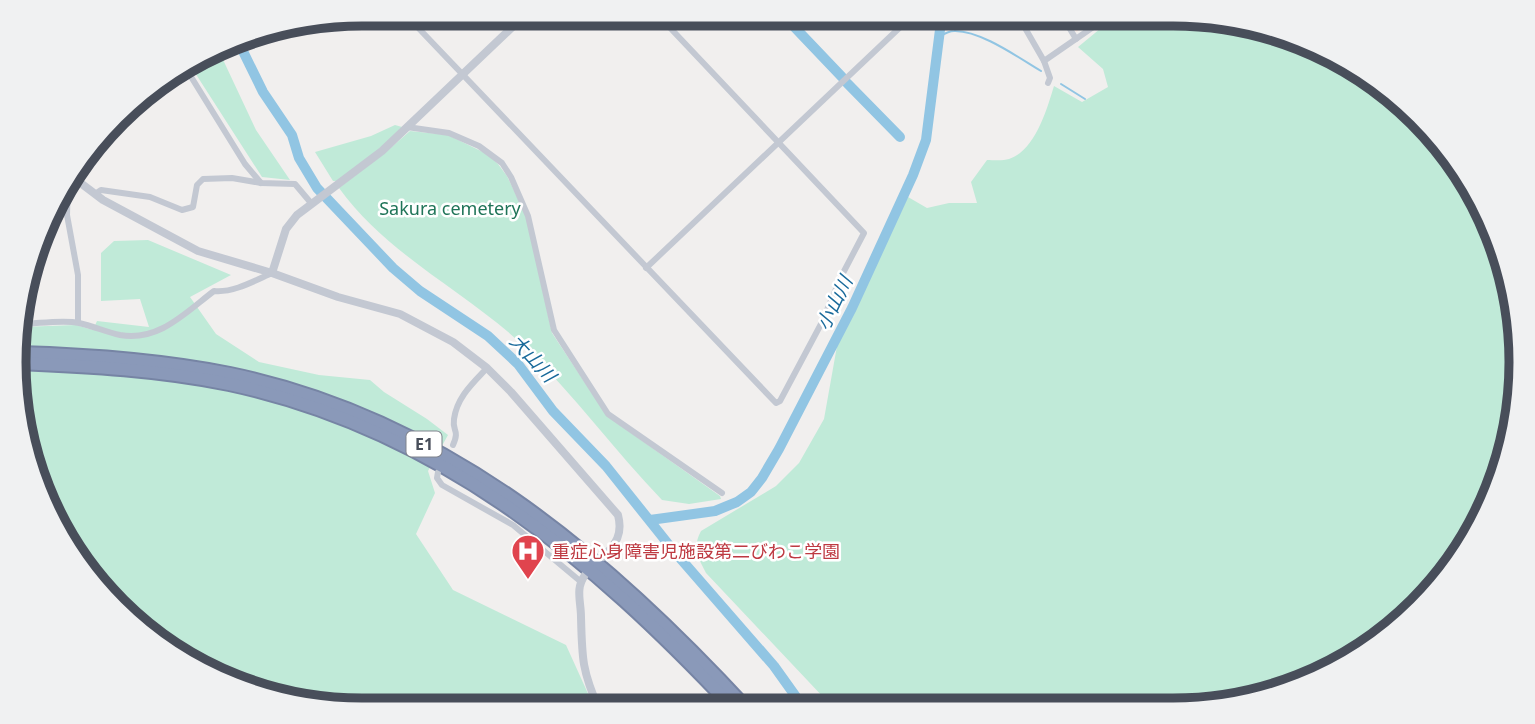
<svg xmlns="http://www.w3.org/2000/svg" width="1535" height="724" font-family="'Noto Sans','Noto Sans JP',sans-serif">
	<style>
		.medical { fill: #f8e7e1 }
		.green { fill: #c0ead8 }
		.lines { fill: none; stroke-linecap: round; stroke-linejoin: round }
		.stream { stroke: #91c5e3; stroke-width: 2 }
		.river { stroke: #91c5e3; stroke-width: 10 }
		.motorway-casing { stroke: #7684a4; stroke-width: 16 }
		.minor { stroke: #c3c8d2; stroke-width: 6 }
		.tertiary { stroke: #c3c8d2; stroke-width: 8 }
		.motorway { stroke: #8a99b9; stroke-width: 12 }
		.labels { text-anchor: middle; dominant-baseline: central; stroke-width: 5; stroke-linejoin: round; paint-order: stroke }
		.shield { fill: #fff; stroke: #7f838c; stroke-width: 2 }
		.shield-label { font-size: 16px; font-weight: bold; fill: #484e5a }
		.park-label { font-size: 18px; fill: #1f7458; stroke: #fff }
		.health-label { font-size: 18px; fill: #be3a42; stroke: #fff; text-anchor: start }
		.water-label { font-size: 19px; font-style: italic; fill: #196a9b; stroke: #fff }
		.rim { fill: none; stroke: #484e5a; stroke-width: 9 }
	</style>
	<rect width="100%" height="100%" fill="#f1efee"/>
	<path class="medical" d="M 1065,14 L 1107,14 L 1076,32 Z"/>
	<g class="green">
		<path d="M 1118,14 L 1173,14 L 1307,41 L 1419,116 L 1495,229 L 1521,362 L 1494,496 L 1449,574 L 1385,638 L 1307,683 L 1219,707 L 828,708 L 825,699 L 706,573 C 698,557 692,548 701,531 L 776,486 L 799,463 L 824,419 L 837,346 L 908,197 L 927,208 L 949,203 L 977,203 L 971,182 L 987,160 C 993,160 1003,161 1009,159 C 1035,151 1047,109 1054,86 L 1082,102 L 1108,87 L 1103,69 L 1078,47 Z"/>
		<path d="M 218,49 L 256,130 L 290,180 L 262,177 L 190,65 Z"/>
		<path d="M 395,125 L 402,127 L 380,149 L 337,181 L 333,181 L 315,152 L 371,136 Z"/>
		<path d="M 410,131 L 448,135 L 487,154 L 498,164 L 507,176 L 526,216 L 552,333 L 607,416 L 720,496 L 721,499 L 689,504 L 662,500 C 615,451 574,395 526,348 C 466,291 388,256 339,188 L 386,152 Z"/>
		<path d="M 148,240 L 231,275 L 190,297 L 216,334 L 259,362 L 319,375 L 370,380 L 384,392 L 427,419 L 448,435 L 428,471 L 435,493 L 416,534 L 453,590 L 566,645 L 595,709 L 362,710 L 228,683 L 132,623 L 50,516 L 17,407 L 20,327 L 76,325 L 93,330 L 97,321 L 149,327 L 140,299 L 101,301 L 101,253 L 114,241 Z"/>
	</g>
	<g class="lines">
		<g class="stream">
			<path d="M 939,37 C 944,34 948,31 954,31 C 980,30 1019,58 1041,71"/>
			<path d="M 1061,84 L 1085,99"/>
		</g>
		<g class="river">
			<path d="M 782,14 L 842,77"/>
			<path d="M 237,39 L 263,92 L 292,135 L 299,158 L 317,188 L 393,268 L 420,291 L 488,336 L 518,364 L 553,411 L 606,466 L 673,550 L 774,666 L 804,708"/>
			<path d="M 847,83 L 900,137"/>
			<path d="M 650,520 L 715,511 L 737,502 L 751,492 L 762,478 L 779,449 L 852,308 L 913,175 L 926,140 L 942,14"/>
		</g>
		<defs>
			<g id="motorway">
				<path d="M 19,353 C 90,355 160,360 230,374 C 443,418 604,554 747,709"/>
				<path d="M 18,363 C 89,366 160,370 229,384 C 439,429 591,557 734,709"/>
			</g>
		</defs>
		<use href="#motorway" class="motorway-casing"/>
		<g class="minor">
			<path d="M 405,14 L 776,403 L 780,401 L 821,324 L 842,275 L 864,233 L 657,14"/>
			<path d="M 1017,14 L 1044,61 L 1050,78 L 1048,83"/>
			<path d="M 1061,14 L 1076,39"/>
			<path d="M 1044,61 L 1112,14"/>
			<path d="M 185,67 L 245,164 L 261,183"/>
			<path d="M 407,127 L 449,133 L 479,146 L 502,163 L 511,177 L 528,216 L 554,330 L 608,414 L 722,493"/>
			<path d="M 68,180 L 67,215 L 78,275 L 78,322"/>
			<path d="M 95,194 L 101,190 L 150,197 L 182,210 L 193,207 L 197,185 L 203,179 L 232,178 L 261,183 L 295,184 L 311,203"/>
			<path d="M 646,268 L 913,15"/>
			<path d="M 20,324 C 37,324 63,319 79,323 C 93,326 106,332 120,335 C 159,342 186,312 214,291 C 233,293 254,281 272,273"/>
			<path d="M 453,445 C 460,429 452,432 454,419 C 457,397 473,383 487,368"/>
			<path d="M 438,472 L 437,478 L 442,485 L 513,525 L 580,581"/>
		</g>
		<g class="tertiary">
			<path d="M 70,175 L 103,200 L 198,251 L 272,273 L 338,297 L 400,314 L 453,342 L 487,368 L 511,392 L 618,515 C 623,534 616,544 603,557"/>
			<path d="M 272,273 L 286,229 L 297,215 L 382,151 L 526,14"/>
			<path d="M 585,575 C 575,589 581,601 581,617 C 582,658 582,671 599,709"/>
		</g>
		<use href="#motorway" class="motorway"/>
	</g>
	<defs>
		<symbol id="hospital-pin" viewBox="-11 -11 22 30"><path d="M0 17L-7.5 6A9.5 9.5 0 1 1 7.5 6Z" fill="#e0444e" stroke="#fff"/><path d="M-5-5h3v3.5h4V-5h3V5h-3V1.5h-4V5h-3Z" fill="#fff"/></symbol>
	</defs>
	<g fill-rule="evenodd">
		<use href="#hospital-pin" x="509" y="532" width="38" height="52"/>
	</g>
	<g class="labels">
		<rect class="shield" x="406.5" y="431.5" width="35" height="25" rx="5"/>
		<g class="shield-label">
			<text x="424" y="444">E1</text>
		</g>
		<g class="park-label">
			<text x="450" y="208">Sakura cemetery</text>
		</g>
		<g class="health-label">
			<text x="552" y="551">重症心身障害児施設第二びわこ学園</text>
		</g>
		<g class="water-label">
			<text transform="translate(834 303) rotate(-64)">小山川</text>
			<text transform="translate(533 358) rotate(47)">大山川</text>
		</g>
	</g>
	<path d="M0 0H1535V724H0ZM362 26H1173A336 336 0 0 1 1509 362V362A336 336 0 0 1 1173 698H362A336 336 0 0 1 26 362V362A336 336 0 0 1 362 26Z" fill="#f0f1f2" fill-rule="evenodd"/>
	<path class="rim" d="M362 26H1173A336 336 0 0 1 1509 362V362A336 336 0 0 1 1173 698H362A336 336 0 0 1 26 362V362A336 336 0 0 1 362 26Z"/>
</svg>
